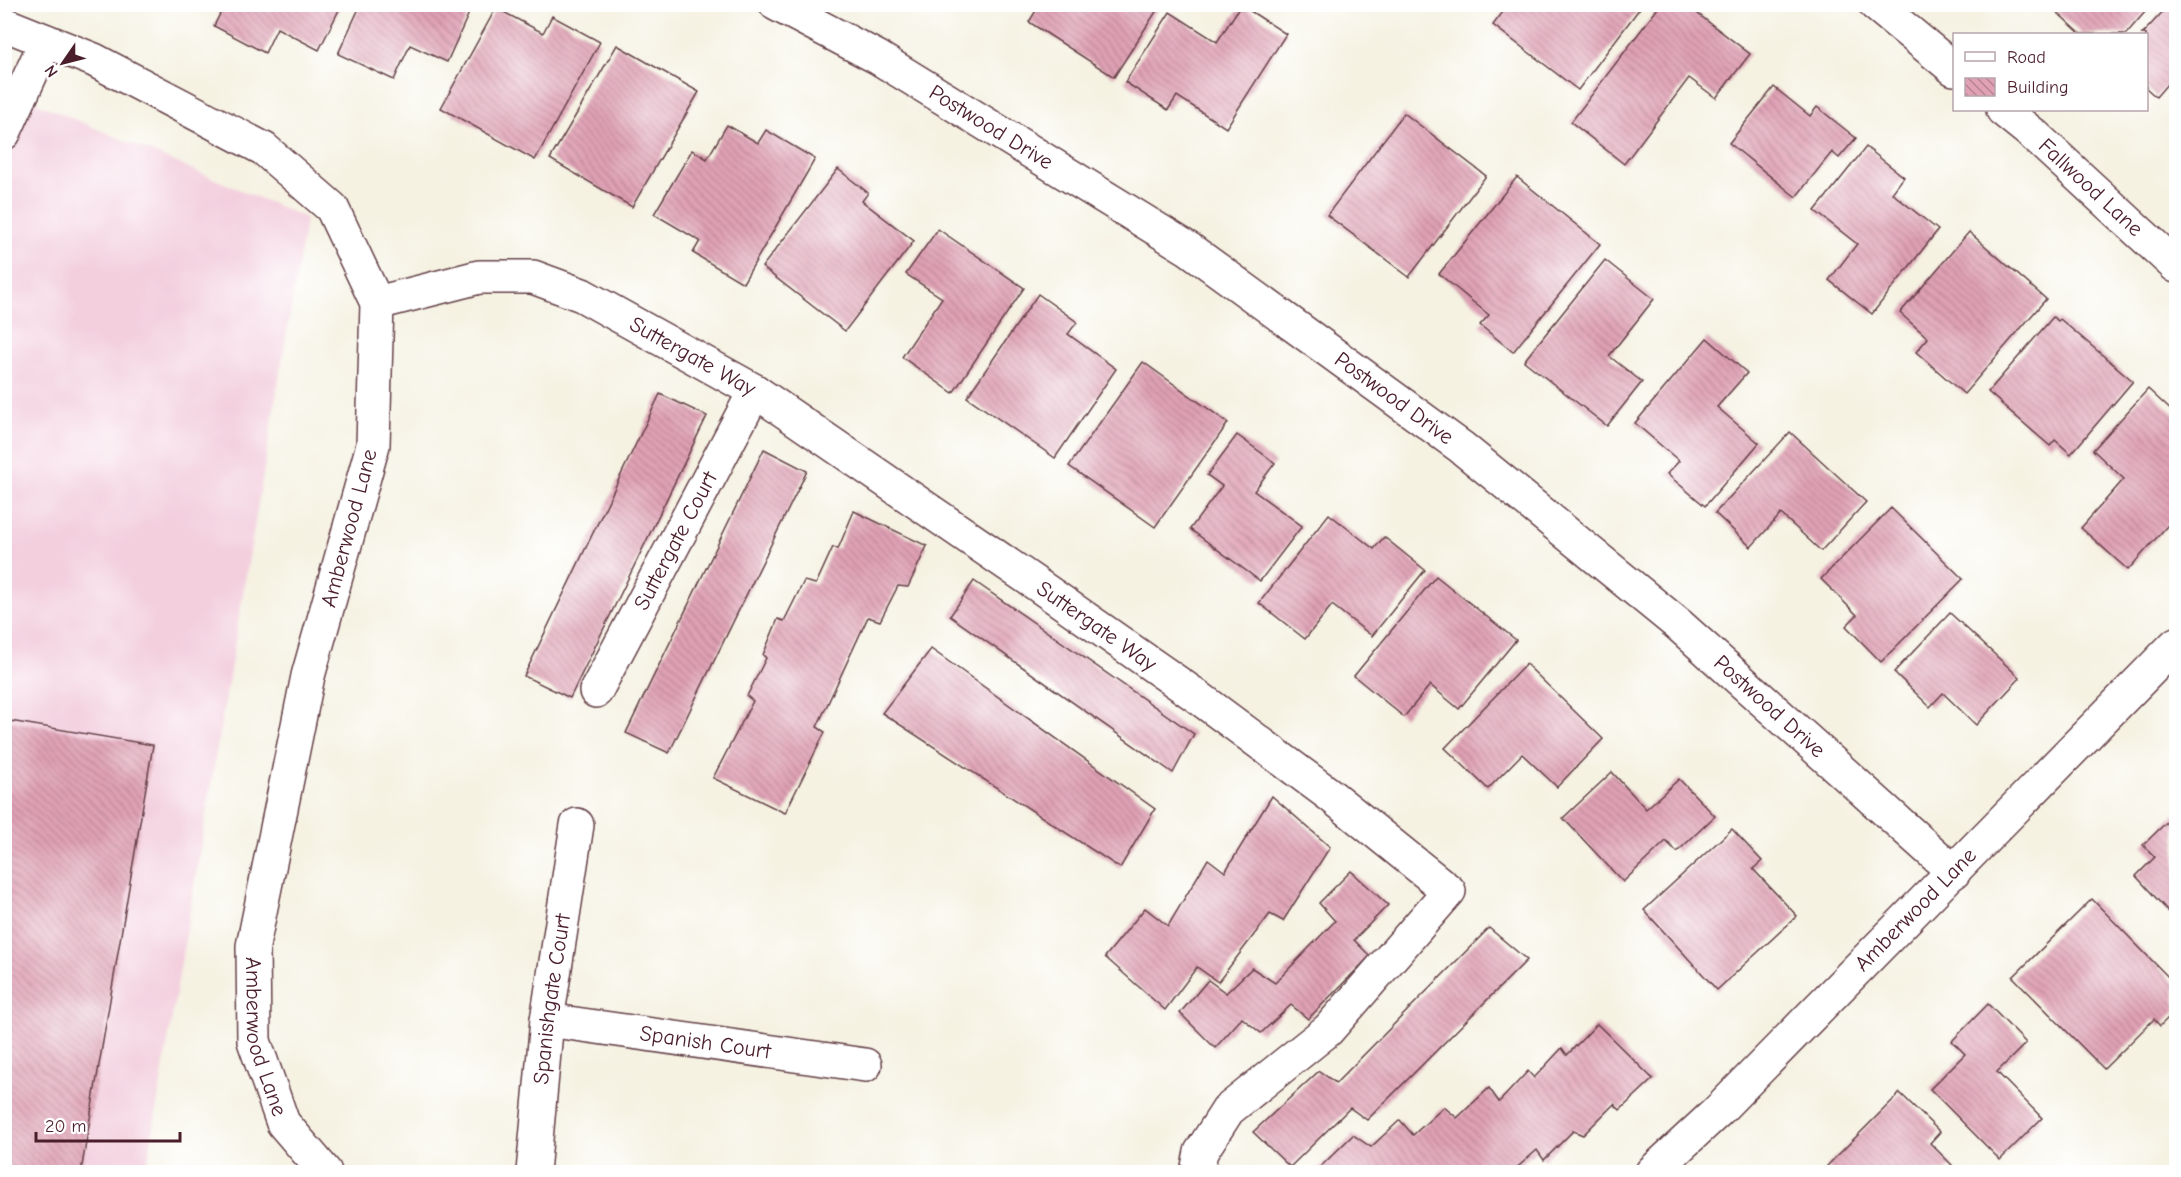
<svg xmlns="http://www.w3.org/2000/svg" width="2181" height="1177" font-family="'Comic Neue',sans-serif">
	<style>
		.built { fill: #f3cfde }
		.building { fill: url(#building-back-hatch) }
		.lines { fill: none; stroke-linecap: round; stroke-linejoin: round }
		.minor-casing { stroke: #643f46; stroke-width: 36 }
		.minor { stroke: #fff; stroke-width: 33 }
		.labels { text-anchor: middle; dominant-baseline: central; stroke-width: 4.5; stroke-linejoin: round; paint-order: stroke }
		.street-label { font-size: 22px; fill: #4a1f2b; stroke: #fff }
	</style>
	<defs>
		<pattern id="building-back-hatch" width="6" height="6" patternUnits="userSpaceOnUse" patternTransform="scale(1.5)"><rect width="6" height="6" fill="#e0a1b5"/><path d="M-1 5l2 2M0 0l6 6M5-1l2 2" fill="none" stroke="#b88393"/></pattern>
	</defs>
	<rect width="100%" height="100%" fill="#fff"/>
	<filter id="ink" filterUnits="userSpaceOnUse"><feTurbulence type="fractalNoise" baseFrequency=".0167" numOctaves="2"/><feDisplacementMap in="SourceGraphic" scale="12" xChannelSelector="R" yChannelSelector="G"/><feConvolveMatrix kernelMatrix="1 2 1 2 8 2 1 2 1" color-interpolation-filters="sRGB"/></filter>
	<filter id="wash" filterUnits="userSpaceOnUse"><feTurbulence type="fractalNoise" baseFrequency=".008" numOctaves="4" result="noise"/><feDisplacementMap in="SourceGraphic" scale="24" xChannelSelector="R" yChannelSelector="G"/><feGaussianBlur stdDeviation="1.35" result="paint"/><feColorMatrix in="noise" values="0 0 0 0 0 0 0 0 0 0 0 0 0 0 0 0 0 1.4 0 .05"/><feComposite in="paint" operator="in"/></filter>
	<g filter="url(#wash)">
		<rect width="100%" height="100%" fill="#f5f2e2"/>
		<path class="built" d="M 4,89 L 306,218 L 146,1172 L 5,1172 Z"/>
		<g id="blocks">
			<g class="building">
				<path d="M 225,4 L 342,4 L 319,50 L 277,28 L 265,53 L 214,26 Z"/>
				<path d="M 361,4 L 473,4 L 447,62 L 410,45 L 394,80 L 338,54 Z"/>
				<path d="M 1040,4 L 1161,4 L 1114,77 L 1029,22 Z"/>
				<path d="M 1509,4 L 1643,4 L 1578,90 L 1493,25 Z"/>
				<path d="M 1661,4 L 1685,4 L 1750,54 L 1716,98 L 1689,78 L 1624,164 L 1571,122 Z"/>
				<path d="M 2048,4 L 2152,4 L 2126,34 L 2081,34 Z"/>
				<path d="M 2170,4 L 2176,4 L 2176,90 L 2168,83 L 2156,97 L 2146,88 L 2146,34 L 2142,34 Z"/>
				<path d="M 1241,5 L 1286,34 L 1226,128 L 1177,96 L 1168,110 L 1125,82 L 1170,12 L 1217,42 Z"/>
				<path d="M 496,8 L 543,33 L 552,16 L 600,42 L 535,160 L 441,108 Z"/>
				<path d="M 617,45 L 699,92 L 632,207 L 550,159 Z"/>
				<path d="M 1774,87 L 1810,116 L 1817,107 L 1856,138 L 1839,158 L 1832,152 L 1796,197 L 1729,143 Z"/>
				<path d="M 1404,113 L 1486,176 L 1409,277 L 1327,215 Z"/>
				<path d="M 727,125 L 758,143 L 766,130 L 815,159 L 743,283 L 693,253 L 700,241 L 654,214 L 692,150 L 707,159 Z"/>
				<path d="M 1866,147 L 1904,177 L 1892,193 L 1938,230 L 1872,314 L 1829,280 L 1857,244 L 1815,211 Z"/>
				<path d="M 838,169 L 868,193 L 862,201 L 914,241 L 845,331 L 762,267 Z"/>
				<path d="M 1517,177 L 1600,244 L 1513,352 L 1480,325 L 1489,315 L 1439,274 Z"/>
				<path d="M 938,229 L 1024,288 L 953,393 L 902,357 L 942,298 L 906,274 Z"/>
				<path d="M 1969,232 L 2046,299 L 1964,394 L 1916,352 L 1928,338 L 1900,313 Z"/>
				<path d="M 1605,260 L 1654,299 L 1609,356 L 1642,382 L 1607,426 L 1524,361 Z"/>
				<path d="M 1038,294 L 1077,322 L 1068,334 L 1116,369 L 1055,458 L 967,397 Z"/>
				<path d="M 2053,317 L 2058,321 L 2060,319 L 2133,381 L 2071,454 L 2055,440 L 2050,446 L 1988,392 Z"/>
				<path d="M 1707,338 L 1747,373 L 1717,407 L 1759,443 L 1705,506 L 1667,474 L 1679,461 L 1635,423 Z"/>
				<path d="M 1143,362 L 1228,423 L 1155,527 L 1069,466 Z"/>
				<path d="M 2148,389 L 2176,415 L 2176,516 L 2128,570 L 2081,528 L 2124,479 L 2093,450 Z"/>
				<path d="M 660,394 L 707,416 L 570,698 L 524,676 Z"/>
				<path d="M 1790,432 L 1866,502 L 1821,551 L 1781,514 L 1751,547 L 1715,513 Z"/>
				<path d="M 1237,435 L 1275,463 L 1254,491 L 1302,526 L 1260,581 L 1190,529 L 1222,486 L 1207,475 Z"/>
				<path d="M 764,449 L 807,471 L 669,753 L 626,733 Z"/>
				<path d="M 1891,508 L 1963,579 L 1881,662 L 1846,626 L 1857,615 L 1821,579 Z"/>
				<path d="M 854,511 L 927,546 L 908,587 L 898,586 L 880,621 L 868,617 L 817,727 L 825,732 L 785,813 L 713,778 L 753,701 L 747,696 L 766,658 L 763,655 L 778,619 L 784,621 L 804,581 L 816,584 L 833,547 L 838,549 Z"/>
				<path d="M 1329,514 L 1374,549 L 1384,537 L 1425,570 L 1372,636 L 1332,605 L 1305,639 L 1259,603 Z"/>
				<path d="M 1436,576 L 1516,640 L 1459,709 L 1430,685 L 1404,717 L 1354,676 Z"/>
				<path d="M 974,581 L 1194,734 L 1173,773 L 950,616 Z"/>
				<path d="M 1950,613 L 2020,678 L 1976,725 L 1943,693 L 1930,707 L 1894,672 Z"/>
				<path d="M 931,649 L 1155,809 L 1120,868 L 882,713 Z"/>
				<path d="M 1526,664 L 1603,739 L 1557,787 L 1522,754 L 1488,789 L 1445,748 Z"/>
				<path d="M 4,720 L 153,745 L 81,1172 L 4,1172 Z"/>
				<path d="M 1612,772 L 1646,809 L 1679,779 L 1715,816 L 1677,852 L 1666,841 L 1623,882 L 1563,818 Z"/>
				<path d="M 1272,796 L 1330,847 L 1283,921 L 1270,914 L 1218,982 L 1197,967 L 1165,1010 L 1105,957 L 1145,908 L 1168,926 L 1208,859 L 1225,872 Z"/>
				<path d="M 2176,813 L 2176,920 L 2136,876 L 2155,857 L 2143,845 Z"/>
				<path d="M 1732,829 L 1762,861 L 1753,869 L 1797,916 L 1717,990 L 1644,910 Z"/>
				<path d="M 1351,871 L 1388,905 L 1354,940 L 1370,956 L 1308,1019 L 1291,1005 L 1261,1033 L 1242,1018 L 1215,1048 L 1180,1013 L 1208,980 L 1226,993 L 1252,968 L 1275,983 L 1335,921 L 1319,903 Z"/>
				<path d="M 2092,899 L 2176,985 L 2176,1010 L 2160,1026 L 2154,1019 L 2104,1069 L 2013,977 Z"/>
				<path d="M 1489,928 L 1527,960 L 1367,1120 L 1350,1108 L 1290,1167 L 1253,1132 L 1319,1071 L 1336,1083 Z"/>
				<path d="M 1988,1004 L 2026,1043 L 1997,1072 L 2042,1118 L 2000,1160 L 1930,1089 L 1965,1054 L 1952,1041 Z"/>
				<path d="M 1597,1024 L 1653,1079 L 1620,1110 L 1614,1104 L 1583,1135 L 1573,1131 L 1544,1160 L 1537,1150 L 1512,1172 L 1497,1172 L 1491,1168 L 1486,1172 L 1315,1172 L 1353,1135 L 1371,1147 L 1400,1120 L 1413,1135 L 1444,1107 L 1457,1118 L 1489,1088 L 1499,1102 L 1528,1071 L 1534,1078 L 1562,1048 L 1567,1055 Z"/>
				<path d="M 1900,1093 L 1940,1132 L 1930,1143 L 1952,1165 L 1945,1172 L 1833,1172 L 1827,1166 Z"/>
			</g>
		</g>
	</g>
	<g filter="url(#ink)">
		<use href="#blocks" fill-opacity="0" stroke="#643f46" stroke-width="1.5"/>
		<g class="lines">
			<defs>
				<g id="minor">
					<path id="s1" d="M 776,4 L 877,57 L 1189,249 L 1461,447 L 1679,625 L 1954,872"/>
					<path d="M 1875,4 L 1954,69"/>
					<path id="s2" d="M 4,24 L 94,60 L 264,149 L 332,208 L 377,303 L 373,445 L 308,676 L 253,946 L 254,1041 L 283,1123 L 325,1172"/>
					<path id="s3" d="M 2003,110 L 2034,135 L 2176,266"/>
					<path d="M 4,133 L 46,41"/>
					<path id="s4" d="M 377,303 L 479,277 L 533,277 L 582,295 L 755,391 L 1032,581 L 1198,697 L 1330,795 L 1449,891 L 1328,1030 L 1228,1110 L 1201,1152 L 1197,1172"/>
					<path id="s5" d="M 596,691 L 755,391"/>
					<path id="s6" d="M 547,1020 L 865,1065"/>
					<path id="s7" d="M 533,1172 L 547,1020 L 577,825"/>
					<path id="s8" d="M 1652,1172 L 1718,1111 L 2176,644"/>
				</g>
			</defs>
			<use href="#minor" class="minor-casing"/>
			<use href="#minor" class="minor"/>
		</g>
	</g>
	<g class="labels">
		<g class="street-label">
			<text stroke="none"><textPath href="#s1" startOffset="248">Postwood Drive</textPath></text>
			<text stroke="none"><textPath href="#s3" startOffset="117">Fallwood Lane</textPath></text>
			<text stroke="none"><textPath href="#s4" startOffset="338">Suttergate Way</textPath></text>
			<text stroke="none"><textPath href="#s1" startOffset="734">Postwood Drive</textPath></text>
			<text transform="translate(349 528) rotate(-75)">Amberwood Lane</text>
			<text stroke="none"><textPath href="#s5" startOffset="170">Suttergate Court</textPath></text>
			<text stroke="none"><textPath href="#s4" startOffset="824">Suttergate Way</textPath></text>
			<text stroke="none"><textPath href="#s1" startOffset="1220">Postwood Drive</textPath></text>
			<text stroke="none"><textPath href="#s8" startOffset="372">Amberwood Lane</textPath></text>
			<text stroke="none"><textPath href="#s7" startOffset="174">Spanishgate Court</textPath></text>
			<text stroke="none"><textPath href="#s2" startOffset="1234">Amberwood Lane</textPath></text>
			<text stroke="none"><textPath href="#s6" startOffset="160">Spanish Court</textPath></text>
		</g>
	</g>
	<rect width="2181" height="1177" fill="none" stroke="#fff" stroke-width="24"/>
	<rect x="1953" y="33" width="195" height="78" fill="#ffffff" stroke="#b7a5aa" stroke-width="1.5"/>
	<rect x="1965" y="52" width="30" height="9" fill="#ffffff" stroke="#b7a5aa" stroke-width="1.5"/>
	<text x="2007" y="63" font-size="18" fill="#4a1f2b">Road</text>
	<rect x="1965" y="78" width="30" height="18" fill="url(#building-back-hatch)" stroke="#b7a5aa" stroke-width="1.5"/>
	<text x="2007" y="93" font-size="18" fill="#4a1f2b">Building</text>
	<g transform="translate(63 63) rotate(235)" stroke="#ffffff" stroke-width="4.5" paint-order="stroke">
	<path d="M0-4.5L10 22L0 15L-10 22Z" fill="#4a1f2b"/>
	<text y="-9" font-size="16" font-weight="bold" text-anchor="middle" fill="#4a1f2b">N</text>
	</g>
	<path d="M36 1132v9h144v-9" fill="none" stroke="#4a1f2b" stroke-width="3"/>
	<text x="45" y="1132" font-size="18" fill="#4a1f2b" stroke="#ffffff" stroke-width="4.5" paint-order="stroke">20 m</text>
</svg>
